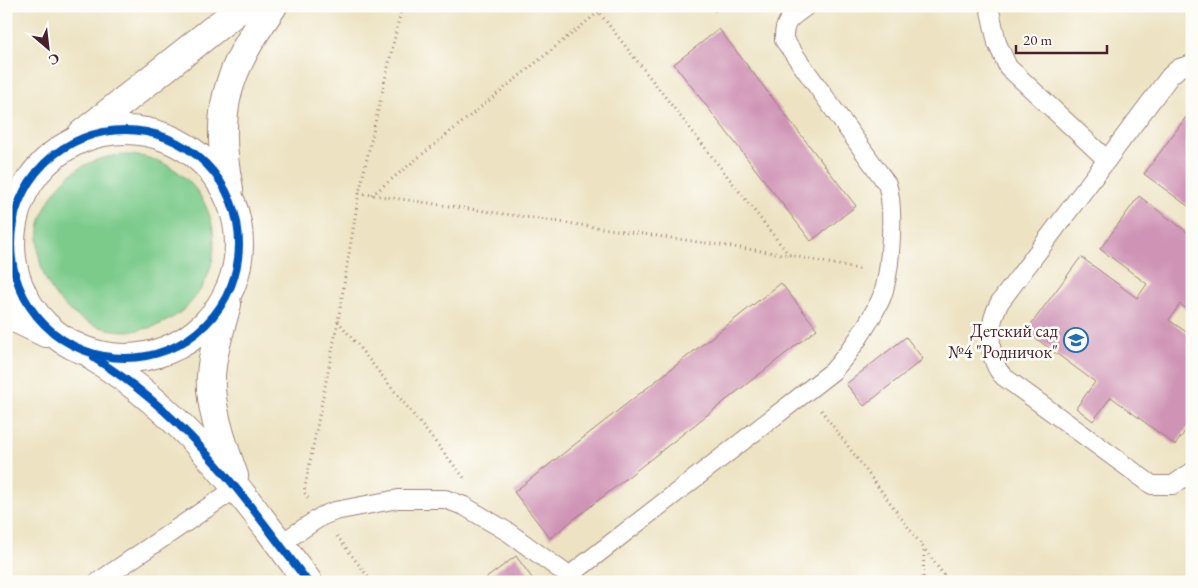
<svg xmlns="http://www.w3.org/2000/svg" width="1198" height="588" font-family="'EB Garamond',serif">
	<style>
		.green { fill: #7ccb8b; stroke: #63755b }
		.building { fill: #cf93b5 }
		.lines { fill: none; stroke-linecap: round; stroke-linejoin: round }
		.service-casing { stroke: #9c8177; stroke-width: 20 }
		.minor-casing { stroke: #9c8177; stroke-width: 30 }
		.path { stroke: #9c8177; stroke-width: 3; stroke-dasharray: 1 4; stroke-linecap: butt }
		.service { stroke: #fff; stroke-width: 18 }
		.minor { stroke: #fff; stroke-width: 28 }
		.cycleway-casing { stroke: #fdfcf7; stroke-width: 11 }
		.cycleway { stroke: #0057b8; stroke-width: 8 }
		.labels { text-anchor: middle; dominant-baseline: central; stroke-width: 5; stroke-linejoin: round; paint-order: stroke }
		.poi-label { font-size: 18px; fill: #4a1f2b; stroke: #fdfcf7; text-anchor: end }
	</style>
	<rect width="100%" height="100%" fill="#fdfcf7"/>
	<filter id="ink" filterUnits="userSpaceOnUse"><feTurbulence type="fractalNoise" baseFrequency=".02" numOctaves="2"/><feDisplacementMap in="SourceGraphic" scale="10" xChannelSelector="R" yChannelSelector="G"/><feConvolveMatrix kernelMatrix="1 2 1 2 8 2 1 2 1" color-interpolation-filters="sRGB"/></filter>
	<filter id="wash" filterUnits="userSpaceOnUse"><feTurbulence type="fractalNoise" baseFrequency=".0096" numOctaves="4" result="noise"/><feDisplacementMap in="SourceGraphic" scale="20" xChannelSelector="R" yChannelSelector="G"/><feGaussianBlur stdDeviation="1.12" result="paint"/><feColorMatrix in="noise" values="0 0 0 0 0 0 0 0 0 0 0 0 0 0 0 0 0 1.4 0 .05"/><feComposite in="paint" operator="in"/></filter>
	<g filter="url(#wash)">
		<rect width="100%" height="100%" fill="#ede3c3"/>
		<circle class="green" cx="126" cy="243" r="88"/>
		<g id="blocks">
			<g class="building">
				<path d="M 711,6 L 721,6 L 715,11 Z"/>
				<path d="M 719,29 L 856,206 L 811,241 L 674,64 Z"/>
				<path d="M 1192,109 L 1192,209 L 1144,174 Z"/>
				<path d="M 1139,196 L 1187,232 L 1192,227 L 1192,313 L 1180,304 L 1169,320 L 1192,336 L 1192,422 L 1175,445 L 1111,397 L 1093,421 L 1076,408 L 1095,382 L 1026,331 L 1081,257 L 1137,298 L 1147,284 L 1100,249 Z"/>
				<path d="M 781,283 L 817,329 L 550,538 L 514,492 Z"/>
				<path d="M 906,337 L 923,359 L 864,406 L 846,384 Z"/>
				<path d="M 516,556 L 535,582 L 481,582 Z"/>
			</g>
		</g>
	</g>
	<g filter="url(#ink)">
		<use href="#blocks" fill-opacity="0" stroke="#9c8177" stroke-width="1"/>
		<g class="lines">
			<defs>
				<g id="service">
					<path d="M 989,6 L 997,43 L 1008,67 L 1107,160"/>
					<path d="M 1192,64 L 1179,68 L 1170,76 L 1000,302 C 988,322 986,360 1004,377 L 1152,485 L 1173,485 L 1192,472"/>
					<path d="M 280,544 L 322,516 L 335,511 L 398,499 L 445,499 L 464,506 L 508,532 L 569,576 L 833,371 C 851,351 868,325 880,301 C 891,278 895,208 887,184 L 784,40 C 783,20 792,17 807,6"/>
					<path d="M 98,582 L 238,487"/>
				</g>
				<g id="minor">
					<circle cx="125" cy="244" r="114"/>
					<path d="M 82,134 L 243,6"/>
					<path d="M 229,189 C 213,110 227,71 273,6"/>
					<path d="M 227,304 C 220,331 209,361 211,390 C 214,420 224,448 234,476"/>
					<path d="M 6,314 L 46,333"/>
					<path d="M 95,358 C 187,415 245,497 308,582"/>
				</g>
			</defs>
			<use href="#service" class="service-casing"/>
			<use href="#minor" class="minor-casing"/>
			<g class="path">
				<path d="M 594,6 L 789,255"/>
				<path d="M 359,193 L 789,255 L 863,270"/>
				<path d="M 372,195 L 606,6"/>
				<path d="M 338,321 L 465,479"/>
				<path d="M 821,410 L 949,582"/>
				<path d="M 308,498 L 304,492 L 338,321 L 359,193 L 402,6"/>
				<path d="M 337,536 L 372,582"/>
				<path d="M 923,582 L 924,549"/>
			</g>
			<use href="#service" class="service"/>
			<use href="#minor" class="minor"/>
			<defs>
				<g id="cycleway">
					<circle cx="125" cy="244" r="114"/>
					<path d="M 94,358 C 187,415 244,497 308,582"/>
				</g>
			</defs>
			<use href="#cycleway" class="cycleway-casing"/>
			<use href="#cycleway" class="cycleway"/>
		</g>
	</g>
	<defs>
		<symbol id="school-ring" viewBox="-11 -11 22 22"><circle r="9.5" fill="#fdfcf7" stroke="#1f6fb2" stroke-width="1.5"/><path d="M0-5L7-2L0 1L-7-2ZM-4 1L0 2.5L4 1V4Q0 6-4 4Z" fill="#1f6fb2"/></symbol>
	</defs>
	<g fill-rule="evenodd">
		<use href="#school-ring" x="1062" y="326" width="28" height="28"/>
	</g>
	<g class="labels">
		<g class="poi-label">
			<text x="1058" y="330">Детский сад<tspan x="1058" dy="21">№4 "Родничок"</tspan></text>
		</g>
	</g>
	<rect width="1198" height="588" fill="none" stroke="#fdfcf7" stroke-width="25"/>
	<g transform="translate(48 48) rotate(152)" stroke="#fdfcf7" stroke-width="4" paint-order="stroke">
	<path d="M0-4L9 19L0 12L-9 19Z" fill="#4a1f2b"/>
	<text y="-8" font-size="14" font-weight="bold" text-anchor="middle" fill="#4a1f2b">С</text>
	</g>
	<path d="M1016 45v8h91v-8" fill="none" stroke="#4a1f2b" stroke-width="2.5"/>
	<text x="1023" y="45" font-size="15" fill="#4a1f2b" stroke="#fdfcf7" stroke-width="4" paint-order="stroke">20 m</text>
</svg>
